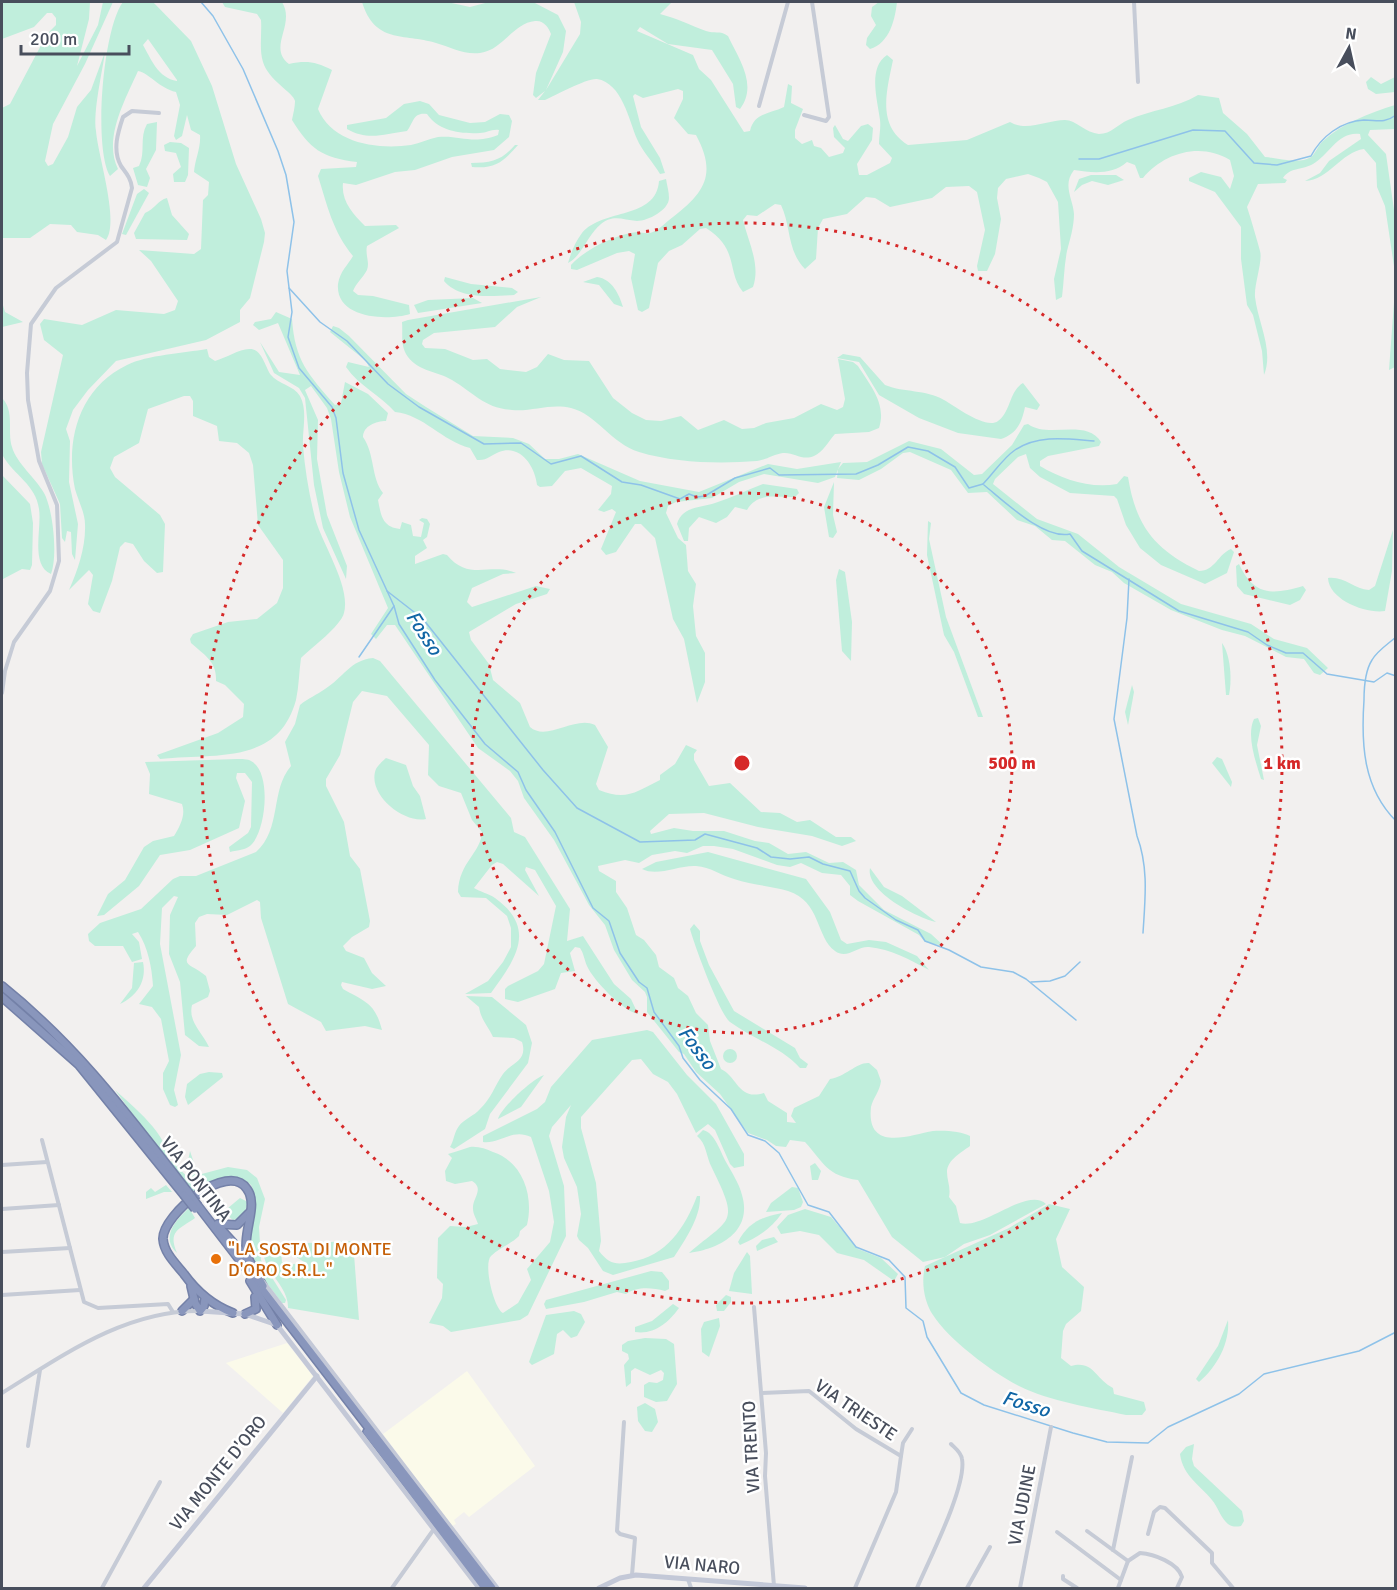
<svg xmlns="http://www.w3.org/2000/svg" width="1397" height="1590" font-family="Signika,sans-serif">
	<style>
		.commercial { fill: #fbfaea }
		.green { fill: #c0eedc; fill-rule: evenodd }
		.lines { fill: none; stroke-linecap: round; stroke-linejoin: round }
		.stream { stroke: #8ec2e9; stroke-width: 1.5 }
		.highway-casing { stroke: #7481a8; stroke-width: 10 }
		.street { stroke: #c6cbd6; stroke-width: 4 }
		.secondary { stroke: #c3c8d7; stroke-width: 5 }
		.highway { stroke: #8996bc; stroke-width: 7 }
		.highway-bridge-casing { stroke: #7481a8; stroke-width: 10; stroke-linecap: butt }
		.highway-bridge { stroke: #8996bc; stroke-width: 7 }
		.ring { fill: none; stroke: #d62828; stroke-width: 3; stroke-dasharray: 3 6 }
		.food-dot { fill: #e8710a; stroke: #fff; stroke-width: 2 }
		.labels { text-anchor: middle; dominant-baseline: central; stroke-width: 5; stroke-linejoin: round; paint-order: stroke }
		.street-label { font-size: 18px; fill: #484e5c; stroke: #fff }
		.food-label { font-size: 18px; fill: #c56008; stroke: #fff; text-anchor: start }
		.water-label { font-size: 20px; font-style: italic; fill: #1166a6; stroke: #fff }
		.centre { fill: #d62828; stroke: #fff; stroke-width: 3 }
		.ring-label { font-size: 18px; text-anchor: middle; font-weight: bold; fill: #d62828; stroke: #fff; stroke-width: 5; stroke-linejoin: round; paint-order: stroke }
	</style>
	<rect width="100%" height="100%" fill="#f2f0ef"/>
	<g class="commercial">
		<path d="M 287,1343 L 313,1376 L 283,1413 L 226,1363 Z"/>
		<path d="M 467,1371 L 535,1466 L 469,1517 L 464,1512 L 454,1520 L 456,1524 L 452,1526 L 383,1434 Z"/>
	</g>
	<g class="green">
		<path d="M 2,2 L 90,2 L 89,19 L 77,66 L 98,25 L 103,2 L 113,2 L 85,64 L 53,124 L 45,161 L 48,166 L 53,164 L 68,137 L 77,107 L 91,90 L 105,52 C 102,74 93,111 96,131 C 98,156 120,223 106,240 L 98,235 L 77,232 L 71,225 L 50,224 L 30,238 L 2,238 L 2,108 L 10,104 L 47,34 L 56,25 L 56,18 L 52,13 L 47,13 L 34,27 L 2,39 Z"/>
		<path d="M 123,2 L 153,2 L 191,41 L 212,86 L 236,164 L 261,219 L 265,233 L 264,242 L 250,298 L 240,310 L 240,322 L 206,340 L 116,361 L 88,390 L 73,410 L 66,429 L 70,441 L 69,482 L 78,524 L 75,560 L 72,554 L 71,532 L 67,531 L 65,542 L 62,538 L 60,504 L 42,464 L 41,452 L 63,355 L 44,340 L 40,324 L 44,319 L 82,325 L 116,310 L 164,314 L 175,310 L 178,301 L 151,261 L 139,250 L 194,254 L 201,249 L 203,200 L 208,195 L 209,182 L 194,172 C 195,159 201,148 200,135 L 191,130 L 187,115 L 182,136 L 176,140 L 174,136 L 180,105 L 176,92 C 159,88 149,73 138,71 C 125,100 103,139 118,169 L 110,176 C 93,147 103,28 123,2 ZM 148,39 L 177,80 L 177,81 C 158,78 151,59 143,45 Z"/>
		<path d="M 222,2 L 282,2 C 296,25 267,47 289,64 C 307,60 316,62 332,70 L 318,109 C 332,143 377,150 411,145 C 420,143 429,139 438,137 C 461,135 472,145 498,135 L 499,130 C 491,129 487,133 480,133 C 459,134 439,131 427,114 C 413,112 414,122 407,131 C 384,134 368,141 347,129 L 347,125 L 386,118 L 404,104 L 420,101 L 429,104 L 439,115 L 470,123 L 485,122 L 500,114 L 509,115 L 512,121 L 509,137 L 494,150 L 452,157 L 415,170 L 395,172 L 356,185 L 343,183 C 341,201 353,214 365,226 L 396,225 L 399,228 L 367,246 C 365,255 370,262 367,270 C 363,278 356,283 353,291 L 358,295 L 373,296 L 409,305 L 410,314 C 388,321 335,319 338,284 C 340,271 348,265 353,256 C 333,232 327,205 318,176 L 321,169 L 356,167 L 357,162 C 322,158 310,149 292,120 C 293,115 295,107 295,101 C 294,93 268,80 263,62 C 259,50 262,33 261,20 L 257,14 L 225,7 Z"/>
		<path d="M 362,2 L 447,2 L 470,7 L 489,2 L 533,2 L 558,15 L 566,31 L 563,52 L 546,90 L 580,34 L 581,22 L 574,2 L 672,2 L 660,14 C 676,18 690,25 706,31 C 714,34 720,30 728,36 C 739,59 758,85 740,109 L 736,107 L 733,84 L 712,50 L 668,44 L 640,27 L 637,31 L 693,55 L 699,69 L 711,80 L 744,132 L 750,131 C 754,113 769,114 784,107 L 788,84 L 792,86 L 791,103 L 803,109 L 795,130 L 795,138 L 802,144 L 812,140 L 814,146 L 821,148 L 829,157 L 843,153 L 845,148 L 834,137 L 833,128 L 835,125 L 843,139 L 848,141 L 861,126 L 868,124 L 873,128 L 872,140 L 857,164 L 859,175 L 867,175 L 890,163 L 892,158 L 879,144 C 879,136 881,128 880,120 C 878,102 867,68 887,55 L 893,60 C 887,90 876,125 908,145 L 967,140 L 1010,122 C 1027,132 1047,120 1065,120 C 1076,120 1086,133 1099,134 C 1111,134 1118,124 1128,120 C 1151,110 1176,108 1198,95 L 1219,98 L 1223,113 L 1247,134 L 1265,157 C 1278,158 1299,165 1311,157 C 1315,154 1318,146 1322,142 C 1342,123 1370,113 1395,105 L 1395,129 L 1370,130 L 1368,135 L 1386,154 L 1395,217 L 1395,273 L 1385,206 L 1377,187 L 1376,163 L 1364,149 C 1341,152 1329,180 1305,181 L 1320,173 L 1329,161 L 1361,139 L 1360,134 C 1338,131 1329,155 1313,164 C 1303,170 1290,167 1283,178 L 1287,180 L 1285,183 L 1258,184 L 1247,207 C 1252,222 1256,237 1260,251 C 1263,261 1254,284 1255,297 C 1258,323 1274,350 1264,375 L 1262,351 L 1253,315 L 1247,305 L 1241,259 L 1241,227 L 1215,192 L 1189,181 L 1189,178 L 1201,172 L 1221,177 L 1230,189 L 1234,176 L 1230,160 C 1200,142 1164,153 1143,178 L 1140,178 L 1135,165 L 1127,162 C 1112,175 1093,173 1074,170 C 1062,185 1073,199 1074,214 C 1074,227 1070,239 1067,251 C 1064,266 1064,282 1062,297 L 1056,300 L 1054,279 L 1061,249 L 1058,202 L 1047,182 L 1039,178 L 1028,174 L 1006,179 L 998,188 L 997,198 L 1001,219 L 995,254 L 987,271 L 978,271 L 977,266 L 985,230 L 977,192 L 969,186 L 946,187 L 932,198 L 890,207 L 875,198 L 866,197 L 847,214 L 823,219 L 818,228 L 816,259 L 805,269 C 787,251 791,226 781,205 L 775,204 L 757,216 L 747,215 L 743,220 C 748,241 761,265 753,287 L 743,292 C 726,271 740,250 706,228 L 700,229 L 682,245 L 669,251 L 658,263 L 649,308 L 642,312 L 638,310 L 631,278 L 635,254 L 629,251 L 617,253 L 577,270 L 571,269 L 571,265 C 584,250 616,234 637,232 C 641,232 646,234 650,233 C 658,231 666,222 673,217 C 705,192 717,174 696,135 L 688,134 L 674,118 L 683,99 L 683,91 L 678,89 L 643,98 L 635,94 L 633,96 L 641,127 L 660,158 L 665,173 L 660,174 C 653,162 642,151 637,139 C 629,120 622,83 597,79 C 587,78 556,95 545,100 L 538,100 L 545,91 L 536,98 L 533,95 L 536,73 L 551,34 C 549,28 544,20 535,21 C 513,23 503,50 480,53 C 464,55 450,47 436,43 C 403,33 375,44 362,2 Z"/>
		<path d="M 879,2 L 897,2 C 895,19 890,43 870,49 L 866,45 L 867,38 L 876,25 L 871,16 L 872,7 Z"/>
		<path d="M 1371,77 L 1381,84 L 1395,77 L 1395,92 L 1376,94 L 1368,89 L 1366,82 Z"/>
		<path d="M 157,122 L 156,150 L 146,169 L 150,178 L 147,187 L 138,185 L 133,168 L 139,166 C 146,152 139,138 147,124 Z"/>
		<path d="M 170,142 L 181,143 L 189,148 L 188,175 L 185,182 L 174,182 L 173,174 L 181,167 L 176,153 L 165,151 L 164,145 Z"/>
		<path d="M 515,145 L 518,145 C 503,162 495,169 472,167 L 471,163 C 492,163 502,160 515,145 Z"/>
		<path d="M 1091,175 L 1116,175 L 1124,180 L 1108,185 L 1092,181 L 1082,185 L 1074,192 L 1079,179 Z"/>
		<path d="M 666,179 C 667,185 669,192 669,198 C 669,210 648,221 637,221 C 623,220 613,214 601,224 C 588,234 582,256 568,263 C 571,253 575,242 582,233 C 603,208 656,220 659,181 Z"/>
		<path d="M 144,189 L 149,193 L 126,235 L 122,234 L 137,194 Z"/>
		<path d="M 167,198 L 172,215 L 189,234 L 187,240 L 136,239 L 134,233 L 145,213 C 155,209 158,200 167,198 Z"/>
		<path d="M 445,277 L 471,284 L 512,288 L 518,292 L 514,295 C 492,296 460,300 444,281 Z"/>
		<path d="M 597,277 C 612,279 619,294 623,307 L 614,304 L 599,285 L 583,282 Z"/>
		<path d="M 1395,289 L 1395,367 L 1389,370 Z"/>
		<path d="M 541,297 L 517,307 L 495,327 L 434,333 L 423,340 L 422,344 L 425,348 L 445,349 L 473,360 L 487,359 L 500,369 L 526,372 L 537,367 L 548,354 L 564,360 L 589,361 L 613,398 L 632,413 L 646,420 L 661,421 L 681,416 L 698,430 L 724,420 L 742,429 L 754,428 L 766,423 L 794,418 L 821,404 L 837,410 L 843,407 L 845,399 L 838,359 L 853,362 L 858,366 C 870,385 887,404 879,428 L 869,432 L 835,434 C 828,442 823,452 814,456 C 802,461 794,452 783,453 C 774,454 766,460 757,461 C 720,464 675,463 639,452 C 612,444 596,414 571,408 C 550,403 532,412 512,410 C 484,408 474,393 452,380 C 437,371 420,372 408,357 C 400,346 403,335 402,322 L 408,320 Z"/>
		<path d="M 473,298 L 482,303 L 418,313 L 414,305 L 428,300 Z"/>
		<path d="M 2,302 L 5,312 L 23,322 L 2,327 Z"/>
		<path d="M 276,312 L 292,319 C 295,361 308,374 335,405 L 341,403 L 345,382 L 368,394 L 388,413 L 386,421 C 376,421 363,426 363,437 C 375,454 371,478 383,493 L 378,500 C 381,515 382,527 400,529 L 402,522 L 411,525 L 413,536 L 421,537 L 424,523 L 419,520 L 422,518 L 427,519 L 430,524 L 427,537 L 423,540 L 427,548 L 415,556 L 415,564 L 443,554 L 447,555 C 469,582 491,562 516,573 L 503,574 L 472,588 L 467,602 L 472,607 L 536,586 L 550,589 L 547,594 L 516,604 L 469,632 L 471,640 L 489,664 L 493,680 L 520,703 L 530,727 C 547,742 575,715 595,725 L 608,747 L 596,784 L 599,790 C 626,801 636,792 660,780 L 660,775 L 675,764 L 686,745 L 697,750 L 694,754 L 694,760 L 709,786 L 730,783 L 761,812 L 780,813 L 797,822 L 810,820 L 836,837 L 851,837 L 856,841 L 842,846 L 812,836 L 758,827 L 704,813 L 669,814 L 650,831 L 651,834 L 674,828 L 693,831 L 724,831 L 755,841 L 769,843 L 788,854 L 806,852 L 829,863 L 843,862 L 856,870 L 859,885 L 884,910 L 931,934 L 944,946 L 925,942 L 919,935 L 858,901 L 850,895 L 850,886 L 841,875 L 822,873 L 801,863 L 790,867 L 777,865 L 733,849 L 714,846 L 703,846 L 687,853 L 675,851 L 652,855 L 639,863 L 625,860 L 598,866 L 599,871 L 616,881 L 616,892 L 627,908 L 636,935 L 644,940 L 656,955 L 659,967 L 674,978 L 678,988 L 688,996 L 696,1013 L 708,1025 L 710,1041 L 721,1069 C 738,1077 738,1101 764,1093 L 768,1101 L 787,1113 L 787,1122 L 796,1123 L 791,1116 L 794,1108 L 819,1096 L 830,1079 C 845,1077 857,1062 869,1063 L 877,1070 L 881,1081 C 880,1091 873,1098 871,1107 C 866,1153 910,1135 933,1131 C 943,1130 962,1131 970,1136 L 970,1146 C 962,1152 947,1160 947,1172 C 947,1181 951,1187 949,1197 L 956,1206 L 960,1223 C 983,1230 1028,1186 1046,1204 L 990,1235 L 964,1244 L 945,1257 L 923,1262 L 892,1237 L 858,1180 C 827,1176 824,1163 805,1142 L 790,1140 L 786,1147 L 776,1146 L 767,1140 L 748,1133 L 720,1094 L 696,1072 L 684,1054 L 679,1052 L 647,1012 L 647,997 L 645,992 L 632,980 L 614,950 L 605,925 L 589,905 L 554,840 L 524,798 L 518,781 L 510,771 L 478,748 L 395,625 L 387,625 L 376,639 L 371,634 L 388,608 L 350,517 L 339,472 L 331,419 L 327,408 L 311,386 L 305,390 L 318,420 L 317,459 L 327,515 L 347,566 L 346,579 L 323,528 L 314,485 L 305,398 L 299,388 L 274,373 L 260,342 L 279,372 L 300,375 L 278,323 L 259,330 L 253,325 L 255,322 L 271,319 Z"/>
		<path d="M 333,326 L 339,328 L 349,336 L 406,394 L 426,407 L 473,436 L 513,438 L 529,444 L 545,459 L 559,459 L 578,454 L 640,481 L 699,492 L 768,464 L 797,469 L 841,462 L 835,477 L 818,483 L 764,474 L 739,482 L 712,498 L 676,502 L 668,506 L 666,513 L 678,538 L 686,545 L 688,571 L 696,584 L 693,606 L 696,636 L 705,653 L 705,682 L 697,703 L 684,639 L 673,619 L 655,538 L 641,524 L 635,524 L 616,552 L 606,555 L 601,549 L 616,512 L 612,509 L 604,512 L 598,510 L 611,494 L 612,486 L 581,468 L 565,471 L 552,486 L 540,487 L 537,485 C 535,467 521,444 499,452 C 491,455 487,461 477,460 L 470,448 C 442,441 424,415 395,412 C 380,395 359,386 346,367 L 348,362 L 369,367 L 366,361 L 330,332 Z"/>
		<path d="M 207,349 L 209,357 L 215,361 C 226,358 239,349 249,349 C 262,348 265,367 271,375 C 278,384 293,385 300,396 C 308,411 302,430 303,446 C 305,470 309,494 315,518 C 322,544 351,586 344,613 C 341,626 311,648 301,658 C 299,672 299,686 296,700 C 278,766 214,753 160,759 L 157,755 L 218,733 L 243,717 L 244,704 L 225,685 L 216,681 C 217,661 204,655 191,643 L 190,639 L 193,634 L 228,622 L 257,619 L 277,603 L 283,588 L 283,560 L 258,525 L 253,465 L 249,453 L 237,443 L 219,441 L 217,426 L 193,416 L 193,401 L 190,396 L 184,396 L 148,409 L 139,443 L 114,457 L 110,468 L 115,477 L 160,515 L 165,524 L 163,572 L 157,573 L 144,561 L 133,544 L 125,542 L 120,547 L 112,581 L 100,613 L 93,611 L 88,604 L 93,575 L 89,570 L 69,590 C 78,570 86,546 85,524 C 85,513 78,500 75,489 C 65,440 79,388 127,365 C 147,355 184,353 207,349 Z"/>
		<path d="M 843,354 L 860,357 L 885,385 C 905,393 925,389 944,400 C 955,406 986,430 998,421 C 1011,412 1009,391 1023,383 L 1040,405 L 1037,410 L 1025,407 C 1022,422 1017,434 1001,439 L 958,433 L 919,418 L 879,395 L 859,362 L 837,358 Z"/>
		<path d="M 2,398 C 15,411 7,431 12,447 C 17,464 35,477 44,493 C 53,509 58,556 51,574 C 30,565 42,528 39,509 C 36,485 14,475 3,456 Z"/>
		<path d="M 1028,424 C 1048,439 1086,418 1101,442 L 1099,446 L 1048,456 L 1040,461 L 1040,466 C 1062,479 1090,489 1117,484 L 1124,476 L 1128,477 C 1136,526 1154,549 1199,571 C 1215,571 1218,554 1231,549 L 1234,552 L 1227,573 L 1205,584 L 1161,565 L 1140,548 L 1126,525 L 1117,499 L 1114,496 L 1070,493 L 1040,477 L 1030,468 L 1026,454 L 1018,457 L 995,479 L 993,484 L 1037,519 L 1078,534 L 1119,567 L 1181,604 L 1251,624 L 1274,639 L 1307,648 L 1328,668 L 1320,675 L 1314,673 L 1304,659 L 1286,657 L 1245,636 L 1222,630 L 1171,610 L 1124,583 L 1112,572 L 1095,565 L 1065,541 L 1052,540 L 1035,526 L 1017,520 L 987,492 L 968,493 L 951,470 L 910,452 L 903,453 L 881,469 L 859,480 L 837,478 L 838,469 L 843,463 L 867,462 L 909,441 L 941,449 L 974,475 L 982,474 L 1012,445 L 1024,425 Z"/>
		<path d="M 2,475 L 30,504 L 33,523 L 32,565 L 30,570 L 22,569 L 3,579 Z"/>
		<path d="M 834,482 L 833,515 L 837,532 L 833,538 L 829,537 L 824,507 Z"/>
		<path d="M 763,484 L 797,489 L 799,493 L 795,497 C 778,498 758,491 747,510 L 735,507 L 727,517 L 716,523 L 699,517 L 689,528 L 688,541 L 684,541 L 677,524 C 682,506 701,508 715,503 C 731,498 747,490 763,484 Z"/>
		<path d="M 928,521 L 931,523 L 929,539 L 946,617 L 983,717 L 978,717 L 954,652 L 944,635 L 927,555 Z"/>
		<path d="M 1393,530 L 1392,571 L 1385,611 C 1366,614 1329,600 1328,578 C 1344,576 1354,589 1369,590 L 1375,586 Z"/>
		<path d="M 1239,564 C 1254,596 1272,595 1303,586 L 1306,590 L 1300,600 L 1290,605 L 1244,594 L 1237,586 L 1236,566 Z"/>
		<path d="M 839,569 L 845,572 L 852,622 L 851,661 L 842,651 L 836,580 Z"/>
		<path d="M 1222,643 C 1231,656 1232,680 1229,695 L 1226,695 Z"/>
		<path d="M 373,658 L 380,661 L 511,818 L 514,832 L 525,837 L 570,909 L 567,941 L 583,936 L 614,984 L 631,999 L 638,1014 C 623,1011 593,980 587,966 C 584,959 584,954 580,948 L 575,947 L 570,953 L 575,971 L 561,973 L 555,989 L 518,1002 L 505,999 L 505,989 L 508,986 L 538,971 L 544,964 L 556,906 L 535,870 L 526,867 L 525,870 L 539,896 L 503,864 L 497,862 L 492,865 L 474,888 C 480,892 488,893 495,898 C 538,929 515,960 491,993 L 465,994 L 488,981 L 503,962 L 511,947 L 511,928 L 507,916 L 486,898 L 461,897 L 458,892 C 459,862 481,853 482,832 L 472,820 L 461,793 L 439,786 L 428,775 L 429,745 L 387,696 L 362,691 L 353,702 L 340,755 L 326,779 L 326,786 L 344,822 L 350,856 L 360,869 L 370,921 L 369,927 L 352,937 L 343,946 L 346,951 L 364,958 L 372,973 L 386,986 L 372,989 L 342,982 L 341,985 L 343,989 C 366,1002 375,1003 382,1030 L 365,1026 L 326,1031 L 321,1022 L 288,1004 L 261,918 L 260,902 L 257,900 L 227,915 L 207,914 L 199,917 L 195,923 L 196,946 C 178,967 189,962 206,976 L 210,991 L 208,997 L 192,1005 C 188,1022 202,1032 209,1047 L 199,1046 L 185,1035 L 180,982 L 169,954 L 170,915 L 178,897 L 174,896 L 162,908 L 160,944 L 181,1055 L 174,1090 L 178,1105 L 175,1107 L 170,1105 L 163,1089 L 163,1073 L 169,1061 L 161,1019 L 152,1007 L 139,1004 L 153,986 C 152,968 148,947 138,932 L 132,934 L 139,942 L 142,959 L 132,962 L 123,946 L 95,946 L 89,941 L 88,934 L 100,923 L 141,909 L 173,879 L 180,876 L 196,876 L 256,852 C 282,829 270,790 291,766 L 285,742 L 295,724 L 300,705 C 308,698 317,695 325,689 C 343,678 350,660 373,658 Z"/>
		<path d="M 1132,685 L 1134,692 L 1128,725 L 1125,712 Z"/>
		<path d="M 1258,718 L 1261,726 L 1257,745 L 1264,780 L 1261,779 C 1256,762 1246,736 1254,719 Z"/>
		<path d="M 1217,757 L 1222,759 L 1232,782 L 1231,787 L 1212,763 Z"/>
		<path d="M 386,758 L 406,765 L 413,786 L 420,796 L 426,819 C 404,824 366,794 376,769 C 378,765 383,761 386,758 Z"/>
		<path d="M 237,759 C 241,759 248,759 251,761 C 272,772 266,829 252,844 C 247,850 238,850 230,852 L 229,847 L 248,833 L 251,827 L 252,782 L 245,773 L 237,773 L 236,778 L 245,801 L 239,828 L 190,850 L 160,855 L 139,886 L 104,915 L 97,916 L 108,894 L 125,880 L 144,847 L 153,841 L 174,836 C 180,826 186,815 182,804 L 149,794 L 150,774 L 145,762 Z"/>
		<path d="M 708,852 L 806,879 L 830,912 L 841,940 L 847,944 L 869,940 L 886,942 L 917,956 L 929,970 C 910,960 891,949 869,947 C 857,946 847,960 835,951 C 816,938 821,901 788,891 C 771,886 752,885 734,879 C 720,875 711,867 696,866 C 678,865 658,877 642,869 L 656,862 Z"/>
		<path d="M 870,868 L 884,887 L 902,896 L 936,922 C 917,918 865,891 870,868 Z"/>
		<path d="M 694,924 L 700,931 L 700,941 L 709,965 L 734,1011 L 795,1048 L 800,1058 L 808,1064 L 806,1068 L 800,1068 C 781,1047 753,1039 730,1022 C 720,1015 694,944 690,929 Z"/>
		<path d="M 143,962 C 147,981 137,996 120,1004 L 132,988 L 134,963 Z"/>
		<path d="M 466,996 L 492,997 L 526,1025 L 532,1043 L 528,1063 L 490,1114 L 485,1129 L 454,1149 L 450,1147 C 454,1141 454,1132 459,1126 C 464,1119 474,1116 480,1109 C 491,1099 495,1085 503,1074 C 512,1062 528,1061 522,1042 L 514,1038 L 493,1037 C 488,1026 481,1020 479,1007 Z"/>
		<path d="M 647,1030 L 653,1032 L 687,1075 L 716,1104 L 744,1154 L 744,1166 L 734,1168 L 730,1164 L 715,1130 L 708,1124 L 696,1133 L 677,1094 L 668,1082 L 653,1074 L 641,1059 L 632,1060 L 581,1117 L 581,1128 L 596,1183 L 601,1241 L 599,1251 C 609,1264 616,1265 631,1262 C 666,1256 685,1228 697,1196 L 700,1196 C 701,1217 685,1240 674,1257 L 613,1275 L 603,1271 L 588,1248 L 579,1240 L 577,1236 L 581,1214 L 577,1187 L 564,1158 L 562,1147 L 566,1117 L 571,1105 L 552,1127 L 549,1136 L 564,1186 L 566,1236 L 528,1315 L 520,1320 L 451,1332 L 443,1326 L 429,1323 L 442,1298 L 443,1284 L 437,1278 L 438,1238 L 450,1226 L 466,1227 L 478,1224 C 477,1220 473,1214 473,1209 C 472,1198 485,1189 472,1181 L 455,1184 L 446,1181 L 445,1171 L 452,1158 L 448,1154 C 456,1152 463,1149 470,1147 C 478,1146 486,1149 493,1152 C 523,1162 534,1196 527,1225 L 520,1231 L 519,1236 C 511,1244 499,1248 491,1256 C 483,1264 494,1309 503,1313 L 518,1303 L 531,1280 L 527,1269 L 550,1242 L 554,1222 L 549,1191 L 531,1137 C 512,1128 501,1144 483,1142 L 483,1136 L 537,1109 L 545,1102 L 551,1087 L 592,1040 Z"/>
		<circle cx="730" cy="1056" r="7"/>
		<path d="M 209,1072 L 222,1073 L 223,1077 L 188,1105 L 185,1097 L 187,1084 L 200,1074 Z"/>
		<path d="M 544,1075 L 521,1107 L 498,1119 C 500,1109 532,1079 544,1075 Z"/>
		<path d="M 115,1090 C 131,1105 172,1137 167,1161 Z"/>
		<path d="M 703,1130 C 715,1133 720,1151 726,1162 C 732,1173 739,1183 742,1195 C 753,1232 719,1249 689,1253 C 731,1217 740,1225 712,1168 C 706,1157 707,1144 697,1136 Z"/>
		<path d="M 190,1151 L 198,1175 L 228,1167 L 247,1170 L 257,1178 L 265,1199 L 259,1227 L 261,1260 L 286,1300 L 285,1303 L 282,1303 C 270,1286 246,1261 248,1238 C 250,1215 262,1210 251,1185 C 232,1169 221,1183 203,1188 L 186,1171 Z"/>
		<path d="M 171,1161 L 198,1187 L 197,1196 L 169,1163 Z"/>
		<path d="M 815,1163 L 821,1171 L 818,1180 L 812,1180 L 810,1166 Z"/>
		<path d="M 166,1185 L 172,1192 L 164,1192 L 146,1199 L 146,1192 L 151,1188 L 155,1192 Z"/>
		<path d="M 792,1187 L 798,1188 L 803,1202 L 801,1207 L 794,1210 L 766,1212 L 771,1203 Z"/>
		<path d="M 240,1198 L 248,1202 L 243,1217 L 233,1220 L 228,1216 L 228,1208 Z"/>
		<path d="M 1049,1204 L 1070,1209 L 1056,1239 L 1062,1267 L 1084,1287 L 1081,1311 L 1066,1324 L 1063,1331 L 1061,1358 L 1071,1366 C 1094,1360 1095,1379 1113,1388 L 1114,1394 L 1144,1402 L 1146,1410 L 1142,1415 L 1126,1415 C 1093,1408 1049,1401 1019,1386 C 993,1373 948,1339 933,1315 C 924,1302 921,1282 925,1266 L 1009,1228 Z"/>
		<path d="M 189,1208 L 195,1218 C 178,1230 168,1231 177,1253 C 160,1237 176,1220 189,1208 Z"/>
		<path d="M 805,1209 L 831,1217 L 858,1249 L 881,1258 L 898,1274 L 894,1281 L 864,1260 L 837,1253 L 819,1235 L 800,1231 L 781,1234 L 777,1227 L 788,1215 Z"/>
		<path d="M 782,1213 C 771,1229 757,1238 740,1245 L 738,1242 C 748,1223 761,1217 782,1213 Z"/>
		<path d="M 774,1237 L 778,1242 L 757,1251 L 756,1246 L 762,1240 Z"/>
		<path d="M 353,1241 L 359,1320 L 288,1308 C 289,1285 260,1270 263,1245 ZM 284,1249 L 304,1262 L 289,1265 L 282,1262 L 281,1251 Z"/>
		<path d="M 747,1252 L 750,1256 L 752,1294 L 729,1291 L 734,1273 Z"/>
		<path d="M 651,1271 L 662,1272 L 669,1281 L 669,1289 L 665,1291 C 652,1288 638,1286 626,1294 L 617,1292 L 584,1302 L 546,1309 L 544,1304 L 546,1300 Z"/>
		<path d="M 726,1295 L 731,1297 L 731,1302 L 724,1311 L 717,1311 L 716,1305 Z"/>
		<path d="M 673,1304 L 679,1308 C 668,1323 654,1335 635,1332 L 635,1327 L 652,1321 Z"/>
		<path d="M 574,1311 L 581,1314 L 585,1322 L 577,1336 L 571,1338 L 563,1330 L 557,1334 L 554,1354 L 532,1365 L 529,1362 L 546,1315 Z"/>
		<path d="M 719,1318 L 720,1326 L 709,1357 L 702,1352 L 701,1329 L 704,1322 Z"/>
		<path d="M 1228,1320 C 1230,1343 1217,1367 1199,1382 L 1196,1379 L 1218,1346 Z"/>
		<path d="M 645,1338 L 666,1339 L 674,1344 L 677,1384 L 667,1401 L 656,1402 L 644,1397 L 644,1385 L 649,1382 L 657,1383 L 663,1380 L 664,1373 L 661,1370 L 650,1375 L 635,1368 L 631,1371 L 631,1383 L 626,1387 L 624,1365 L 629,1359 L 628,1354 L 622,1351 L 622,1345 L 628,1341 Z"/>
		<path d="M 645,1403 L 655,1409 L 658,1422 L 652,1432 L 645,1431 L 638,1421 L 637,1407 Z"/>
		<path d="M 1194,1444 L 1192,1459 L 1194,1466 L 1242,1511 L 1244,1521 L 1241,1526 C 1236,1527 1232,1527 1228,1524 C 1220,1517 1218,1507 1212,1500 C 1199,1484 1183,1476 1180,1454 L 1186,1447 Z"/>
	</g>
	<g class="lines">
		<g class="stream">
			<path d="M 201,2 L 213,16 L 243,69 L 278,151 L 286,175 L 294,222 L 287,271 L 292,312 L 288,337 L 299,368 L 332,407 L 336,418 L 343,473 L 359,530 L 394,606 L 399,624 L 435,680 L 485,744 L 518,772 L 526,790 L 555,832 L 593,908 L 609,921 L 620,953 L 639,982 L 647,988 L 654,1012 L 679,1046 L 683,1058 L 700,1080 L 731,1109 L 748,1135 L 765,1141 L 779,1153 L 808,1205 L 829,1212 L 856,1247 L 889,1260 L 905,1277 L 906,1308 L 923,1321 L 927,1337 L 961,1393 L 984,1405 L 1073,1433 L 1107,1442 L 1148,1443 L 1168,1427 L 1239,1394 L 1264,1374 L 1359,1351 L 1396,1332"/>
			<path d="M 1079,159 L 1099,159 L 1193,130 L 1225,131 L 1254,163 L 1277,165 L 1311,156 C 1321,137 1341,121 1364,120 C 1377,120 1384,124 1396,115"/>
			<path d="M 289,288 L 320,322 L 347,341 L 388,384 L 419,407 L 484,444 L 521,443 L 551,464 L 581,456 L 622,482 L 641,485 L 680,499 L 689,494 L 697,497 L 705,496 L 735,478 L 770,468 L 779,475 L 856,474 L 878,465 L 908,447 L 928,451 L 955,467 L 969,488 L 983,484"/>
			<path d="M 983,484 C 993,474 1003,458 1015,450 C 1039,434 1068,439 1094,441"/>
			<path d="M 984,485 C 1004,501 1044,540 1070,534 L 1082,551 L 1179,611 L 1248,632 L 1267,645 L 1286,653 L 1303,653 L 1327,674 L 1374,682 L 1387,673 L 1396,676"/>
			<path d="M 1129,579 L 1127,618 L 1114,719 L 1137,836 C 1149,868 1145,900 1143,933"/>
			<path d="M 387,591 L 423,619 L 543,770 L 577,808 L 640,842 L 695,840 L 705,834 L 757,848 L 771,857 L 790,859 L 809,857 L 823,864 L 850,871 L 859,891 L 865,898 L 896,920 L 918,930 L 925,941 L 949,950 L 981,967 L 1013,972 L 1026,979 L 1076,1020"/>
			<path d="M 1396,637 C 1388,644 1377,651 1372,660 C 1365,671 1364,687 1364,700 C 1361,744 1363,788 1396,821"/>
			<path d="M 359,657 L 394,606"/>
			<path d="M 1031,982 L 1050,981 L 1065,976 L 1080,962"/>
		</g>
		<defs>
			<g id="highway">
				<path d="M 2,986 C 79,1048 128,1115 188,1192"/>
				<path d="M 2,997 L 79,1065 L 184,1195"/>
				<path d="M 198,1206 L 492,1588"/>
				<path d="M 218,1224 L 237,1225 L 249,1213"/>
				<path d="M 220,1228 L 249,1260 L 263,1286"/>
				<path d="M 250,1281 L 277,1325"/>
				<path d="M 191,1286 L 195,1303 L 200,1311 L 204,1306 L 205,1298"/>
				<path d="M 182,1311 L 194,1299"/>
				<path d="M 233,1313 C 212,1305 197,1292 184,1274 C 176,1264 164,1253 163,1239 C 162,1215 228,1160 247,1189 C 260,1207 239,1235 249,1260"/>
				<path d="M 245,1314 L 256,1309 L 255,1297"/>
				<path d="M 367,1432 L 485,1588"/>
			</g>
		</defs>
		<use href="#highway" class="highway-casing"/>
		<g class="street">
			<path d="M 1134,2 L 1138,82"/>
			<path d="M 759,106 L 788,2"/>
			<path d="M 804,115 L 826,121 L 829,117 L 812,2"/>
			<path d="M 2,693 L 5,671 L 14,642 L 50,591 L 59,561 L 57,505 L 39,461 L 28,400 L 27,373 L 31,324 L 56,288 L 117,242 L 132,188 C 131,178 126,173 121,166 C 112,150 118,132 123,117 L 132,111 L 159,113"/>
			<path d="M 42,1140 L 84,1302 L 98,1308 L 168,1304 L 173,1312"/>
			<path d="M 2,1165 L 47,1162"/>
			<path d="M 2,1209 L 59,1205"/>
			<path d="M 2,1252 L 70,1248"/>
			<path d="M 2,1295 L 80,1290"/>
			<path d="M 754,1307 L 766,1453 L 765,1476 L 774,1586"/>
			<path d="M 2,1393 C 62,1356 125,1310 200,1311"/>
			<path d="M 762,1393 L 809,1391 L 856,1429 L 901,1456 L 896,1492 L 855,1588"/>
			<path d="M 624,1422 L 617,1531 L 620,1534 L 635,1538 L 632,1575"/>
			<path d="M 28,1446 L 40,1370"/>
			<path d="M 901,1456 L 903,1443 L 912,1429"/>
			<path d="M 1087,1531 L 1128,1561"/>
			<path d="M 1057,1532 L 1121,1580"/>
			<path d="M 1148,1534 L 1154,1512 L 1160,1507 L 1165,1508 L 1212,1553 L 1212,1563 L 1233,1588"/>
			<path d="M 1113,1550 L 1132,1457"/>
			<path d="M 1063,1576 L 1063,1579 L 1077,1588"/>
			<path d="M 688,1579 L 691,1588"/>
			<path d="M 102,1588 L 160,1482"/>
			<path d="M 392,1588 L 434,1529"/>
			<path d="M 917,1588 C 929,1560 967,1486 962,1459 C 961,1452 955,1448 951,1444"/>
			<path d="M 967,1588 L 990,1547"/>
			<path d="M 1020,1588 L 1051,1427"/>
			<path d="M 1118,1588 L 1128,1561 L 1140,1553 C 1154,1554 1178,1563 1182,1577 L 1177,1588"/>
		</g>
		<g class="secondary">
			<path d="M 263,1282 L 497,1588"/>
			<path d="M 200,1311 L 245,1314 L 277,1325 L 479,1588"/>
			<path d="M 144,1588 L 317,1376"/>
			<path d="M 599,1588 L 620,1578 L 636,1575 L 805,1588"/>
		</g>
		<use href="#highway" class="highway"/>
		<defs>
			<g id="highway-bridge">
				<path d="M 188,1192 L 198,1206"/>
				<path d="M 184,1195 L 195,1209"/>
			</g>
		</defs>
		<use href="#highway-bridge" class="highway-bridge-casing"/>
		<use href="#highway-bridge" class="highway-bridge"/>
	</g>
	<g class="ring">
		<circle cx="742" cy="763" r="270"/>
		<circle cx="742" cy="763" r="540"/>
	</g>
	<circle class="food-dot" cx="216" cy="1259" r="6"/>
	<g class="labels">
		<g class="street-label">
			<text transform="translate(196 1179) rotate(52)">VIA PONTINA</text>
			<text transform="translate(856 1410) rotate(34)">VIA TRIESTE</text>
			<text transform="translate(751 1447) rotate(-93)">VIA TRENTO</text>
			<text transform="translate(218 1473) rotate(-51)">VIA MONTE D'ORO</text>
			<text transform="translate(1022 1505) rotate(-79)">VIA UDINE</text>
			<text transform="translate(702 1565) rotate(5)">VIA NARO</text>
		</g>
		<g class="food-label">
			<text x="228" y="1249">"LA SOSTA DI MONTE<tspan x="228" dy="21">D'ORO S.R.L."</tspan></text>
		</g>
		<g class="water-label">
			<text transform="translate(424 633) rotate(57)">Fosso</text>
			<text transform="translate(697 1048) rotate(53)">Fosso</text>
			<text transform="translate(1026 1404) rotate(17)">Fosso</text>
		</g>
	</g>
	<circle cx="742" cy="763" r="9" class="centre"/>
	<g class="ring-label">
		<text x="1012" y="769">500 m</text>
		<text x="1282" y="769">1 km</text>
	</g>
	<rect width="1397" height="1590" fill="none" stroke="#484e5c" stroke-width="6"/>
	<g transform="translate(1349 48) rotate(8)" stroke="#ffffff" stroke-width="4.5" paint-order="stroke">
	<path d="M0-4.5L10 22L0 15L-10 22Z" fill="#484e5c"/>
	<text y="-9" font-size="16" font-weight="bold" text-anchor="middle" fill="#484e5c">N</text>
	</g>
	<path d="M21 45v9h108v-9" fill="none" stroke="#484e5c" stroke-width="3"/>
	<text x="30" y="45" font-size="18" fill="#484e5c" stroke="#ffffff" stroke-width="4.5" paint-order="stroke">200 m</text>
</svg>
